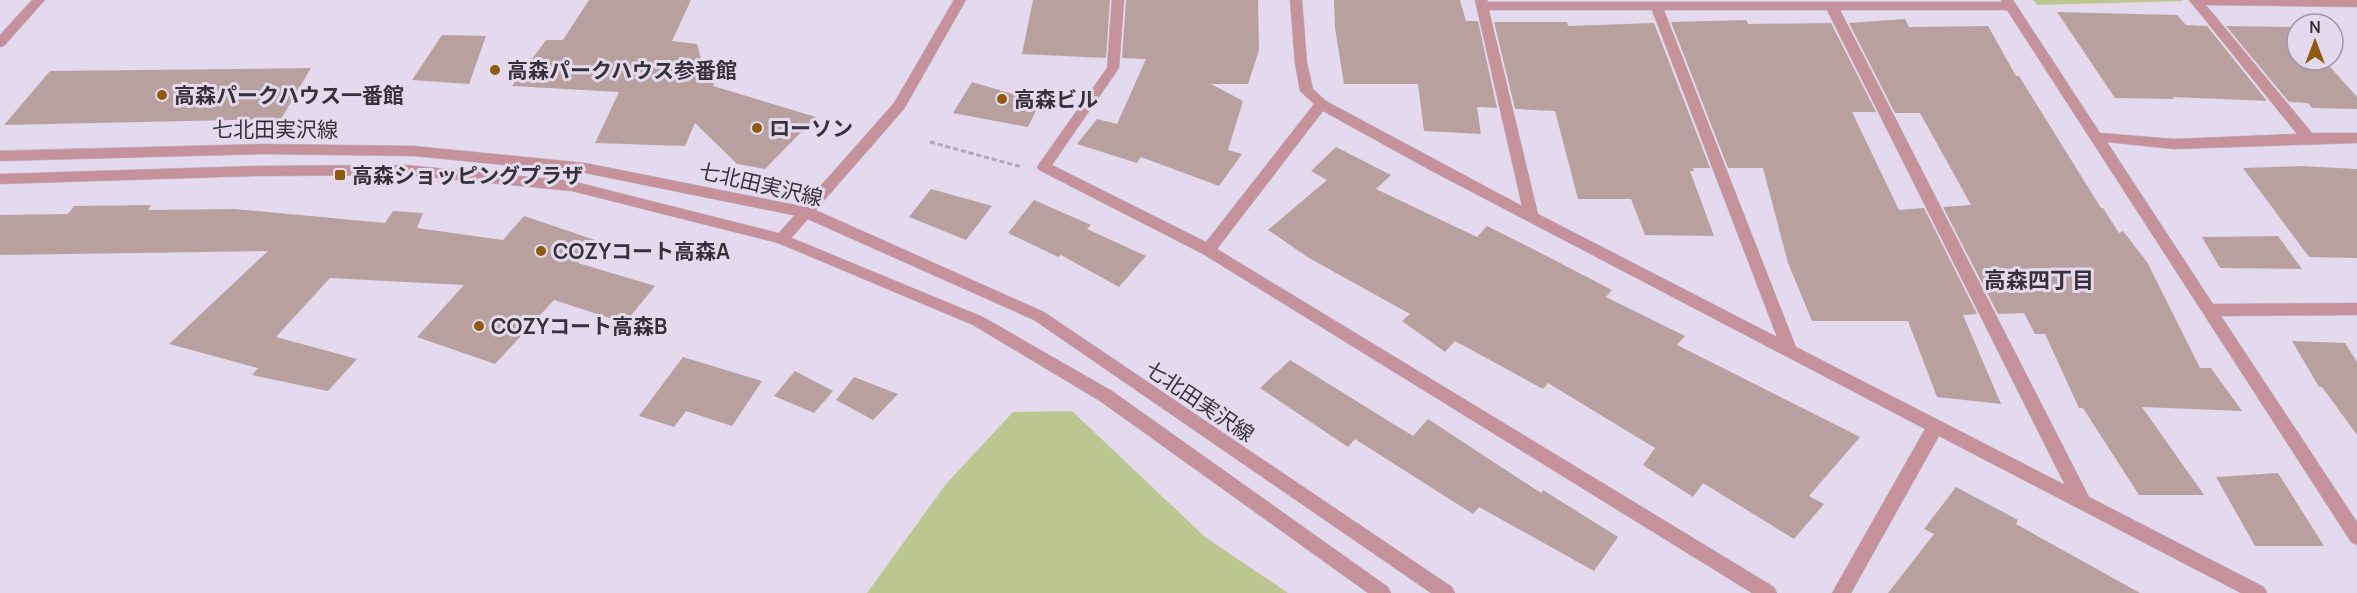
<svg xmlns="http://www.w3.org/2000/svg" width="2357" height="593" font-family="Manrope,'Noto Sans JP',sans-serif">
	<style>
		.green { fill: #bcc691 }
		.building { fill: #b8a09f }
		.lines { fill: none; stroke-linecap: round; stroke-linejoin: round }
		.minor-casing { stroke: #c1b8ca; stroke-width: 1 }
		.tertiary-casing { stroke: #c1b8ca; stroke-width: 1 }
		.path { stroke: #afa7b7; stroke-width: 3; stroke-dasharray: 5 3; stroke-linecap: butt }
		.minor { fill: #c5929b; fill-rule: evenodd }
		.tertiary { fill: #c5929b; fill-rule: evenodd }
		.poi-dot { fill: #8f590e; stroke: #e4daee; stroke-width: 2 }
		.labels { text-anchor: middle; dominant-baseline: central; stroke-width: 6; stroke-linejoin: round; paint-order: stroke }
		.poi-label { font-size: 21px; font-weight: bold; fill: #36323a; stroke: #e4daee; text-anchor: start }
		.street-label { font-size: 21px; fill: #36323a; stroke: #e4daee }
		.neighbourhood-label { font-size: 22px; font-weight: bold; fill: #36323a; stroke: #e4daee }
	</style>
	<rect width="100%" height="100%" fill="#e4daee"/>
	<g class="green">
		<path d="M 2033,0 L 2182,0 L 2183,1 L 2037,5 Z"/>
		<path d="M 1072,411 L 1205,537 L 1288,593 L 867,593 L 946,484 L 1013,412 Z"/>
	</g>
	<g class="building">
		<path d="M 589,0 L 691,0 L 672,41 L 697,44 L 704,70 L 720,71 L 713,86 L 816,117 L 765,169 L 737,164 L 695,123 L 685,146 L 595,143 L 619,92 L 512,86 L 546,40 L 563,40 Z"/>
		<path d="M 1033,0 L 1110,0 L 1106,58 L 1022,54 Z"/>
		<path d="M 1126,0 L 1258,0 L 1259,50 L 1248,84 L 1211,84 L 1243,101 L 1228,150 L 1242,154 L 1219,186 L 1141,157 L 1137,163 L 1077,144 L 1097,119 L 1117,124 L 1146,59 L 1122,58 Z"/>
		<path d="M 1334,0 L 1460,0 L 1466,21 L 1478,21 L 1497,108 L 1477,107 L 1481,134 L 1424,131 L 1418,84 L 1344,84 L 1335,28 Z"/>
		<path d="M 2057,12 L 2177,15 L 2186,25 L 2207,26 L 2267,101 L 2172,97 L 2174,99 L 2115,98 Z"/>
		<path d="M 1905,19 L 1909,27 L 1988,26 L 2016,76 L 2019,76 L 2101,208 L 2103,208 L 2119,233 L 2123,231 L 2147,262 L 2200,368 L 2211,368 L 2242,411 L 2142,407 L 2204,495 L 2139,495 L 2083,408 L 2079,408 L 2045,334 L 2035,334 L 2024,313 L 1998,314 L 1943,207 L 1971,205 L 1920,113 L 1895,113 L 1849,23 Z"/>
		<path d="M 1746,20 L 1748,24 L 1831,23 L 1876,112 L 1852,112 L 1899,210 L 1924,208 L 1977,314 L 1963,315 L 2001,404 L 1937,397 L 1908,321 L 1812,321 L 1788,263 L 1763,168 L 1728,168 L 1671,22 Z"/>
		<path d="M 1494,22 L 1567,22 L 1568,26 L 1654,23 L 1710,168 L 1693,168 L 1694,171 L 1690,171 L 1714,236 L 1645,235 L 1631,199 L 1578,199 L 1555,111 L 1515,109 Z"/>
		<path d="M 2226,26 L 2295,27 L 2297,30 L 2297,60 L 2324,60 L 2357,97 L 2357,109 L 2312,108 L 2308,103 L 2289,102 Z"/>
		<path d="M 442,35 L 486,36 L 469,84 L 412,80 Z"/>
		<path d="M 311,68 L 281,119 L 4,125 L 50,71 Z"/>
		<path d="M 972,82 L 1040,102 L 1028,127 L 953,113 Z"/>
		<path d="M 1336,147 L 1391,175 L 1376,189 L 1477,237 L 1487,226 L 1531,248 L 1612,290 L 1606,297 L 1685,336 L 1677,345 L 1860,437 L 1809,496 L 1824,504 L 1794,539 L 1703,483 L 1693,497 L 1643,465 L 1655,448 L 1548,383 L 1543,389 L 1455,341 L 1445,352 L 1402,321 L 1410,314 L 1309,258 L 1268,230 L 1327,180 L 1311,171 Z"/>
		<path d="M 2301,166 L 2357,169 L 2357,258 L 2309,257 L 2243,168 Z"/>
		<path d="M 931,189 L 992,206 L 966,240 L 909,217 Z"/>
		<path d="M 1034,200 L 1091,225 L 1087,229 L 1146,256 L 1119,287 L 1061,255 L 1058,257 L 1008,233 Z"/>
		<path d="M 151,205 L 148,210 L 234,209 L 385,223 L 393,211 L 423,213 L 417,228 L 503,240 L 524,216 L 598,241 L 578,263 L 655,286 L 625,323 L 554,300 L 495,364 L 417,337 L 464,285 L 330,278 L 276,337 L 357,359 L 328,391 L 252,375 L 258,368 L 169,344 L 268,251 L 0,255 L 0,215 L 68,214 L 74,206 Z"/>
		<path d="M 2278,236 L 2302,269 L 2220,268 L 2202,237 Z"/>
		<path d="M 2292,341 L 2345,343 L 2357,362 L 2357,435 L 2322,387 L 2319,387 Z"/>
		<path d="M 683,357 L 762,381 L 732,426 L 686,411 L 674,427 L 639,416 Z"/>
		<path d="M 1290,360 L 1413,436 L 1428,419 L 1541,493 L 1543,490 L 1618,537 L 1594,571 L 1479,507 L 1473,514 L 1355,439 L 1348,447 L 1260,388 Z"/>
		<path d="M 795,371 L 833,391 L 814,413 L 774,396 Z"/>
		<path d="M 854,377 L 898,394 L 873,420 L 836,400 Z"/>
		<path d="M 2278,473 L 2324,546 L 2255,546 L 2216,477 Z"/>
		<path d="M 1956,487 L 2018,520 L 2016,524 L 2140,593 L 1888,593 L 1934,534 L 1924,529 Z"/>
	</g>
	<g class="lines">
		<defs>
			<g id="minor">
				<path d="M 1112,0 L 1124,0 L 1119,68 L 1052,165 L 1206,242 L 1314,104 L 1300,91 L 1295,63 L 1290,0 L 1302,0 L 1307,63 L 1313,89 L 1326,101 L 1522,206 L 1475,0 L 1487,0 L 1488,2 L 2002,2 L 2001,0 L 2013,0 L 2100,133 L 2174,139 L 2297,134 L 2189,0 L 2357,0 L 2357,7 L 2206,5 L 2312,133 L 2357,133 L 2357,143 L 2174,149 L 2107,142 L 2213,304 L 2357,303 L 2357,315 L 2221,316 L 2357,522 L 2357,545 L 2351,542 L 2007,10 L 1840,10 L 2089,497 L 2264,587 L 2267,593 L 2241,593 L 1939,436 L 1851,593 L 1832,593 L 1925,429 L 1428,169 L 1323,111 L 1217,249 L 1774,587 L 1777,593 L 1752,593 L 1203,254 L 1039,170 L 1037,167 L 1039,164 L 1107,68 ZM 1489,10 L 1652,10 L 1777,337 L 1538,214 ZM 1664,10 L 1827,10 L 2065,485 L 1796,347 Z"/>
				<path d="M 262,144 L 414,146 L 585,163 L 811,208 L 1044,312 L 1452,587 L 1455,593 L 1431,593 L 1034,320 L 803,217 L 585,173 L 414,156 L 262,154 L 0,161 L 0,151 Z"/>
				<path d="M 406,165 L 572,181 L 782,234 L 983,317 L 1112,391 L 1388,587 L 1391,593 L 1368,593 L 1100,401 L 973,325 L 778,243 L 572,191 L 406,175 L 255,176 L 0,184 L 0,174 L 255,166 Z"/>
			</g>
			<g id="tertiary">
				<path d="M 32,0 L 45,0 L 4,46 L 0,47 L 0,35 Z"/>
				<path d="M 954,0 L 966,0 L 904,109 L 787,243 L 777,243 L 775,239 L 777,235 L 894,103 Z"/>
			</g>
		</defs>
		<use href="#minor" class="minor-casing"/>
		<use href="#tertiary" class="tertiary-casing"/>
		<path class="path" d="M 930,142 L 1022,167"/>
		<use href="#minor" class="minor"/>
		<use href="#tertiary" class="tertiary"/>
	</g>
	<g class="poi-dot">
		<circle cx="495" cy="70" r="6"/>
		<circle cx="162" cy="95" r="6"/>
		<circle cx="1002" cy="99" r="6"/>
		<circle cx="757" cy="128" r="6"/>
		<rect x="334" y="169" width="12" height="12" rx="3"/>
		<circle cx="541" cy="251" r="6"/>
		<circle cx="479" cy="326" r="6"/>
	</g>
	<g class="labels">
		<g class="poi-label">
			<text x="507" y="70">高森パークハウス参番館</text>
			<text x="174" y="95">高森パークハウス一番館</text>
			<text x="1014" y="99">高森ビル</text>
			<text x="769" y="128">ローソン</text>
			<text x="352" y="175">高森ショッピングプラザ</text>
			<text x="553" y="251">COZYコート高森A</text>
			<text x="491" y="326">COZYコート高森B</text>
		</g>
		<g class="street-label">
			<text x="275" y="129">七北田実沢線</text>
			<text transform="translate(761 184) rotate(13)">七北田実沢線</text>
			<text transform="translate(1200 401) rotate(34)">七北田実沢線</text>
		</g>
		<g class="neighbourhood-label">
			<text x="2039" y="280">高森四丁目</text>
		</g>
	</g>
	<g transform="translate(2315 42)"><circle r="28" fill="#e4daee" stroke="#9e97a6" stroke-width="1.5"/>
	<path d="M0-4.5L10 22L0 15L-10 22Z" fill="#8f590e"/>
	<text y="-9" font-size="16" font-weight="bold" text-anchor="middle" fill="#36323a">N</text>
	</g>
</svg>
